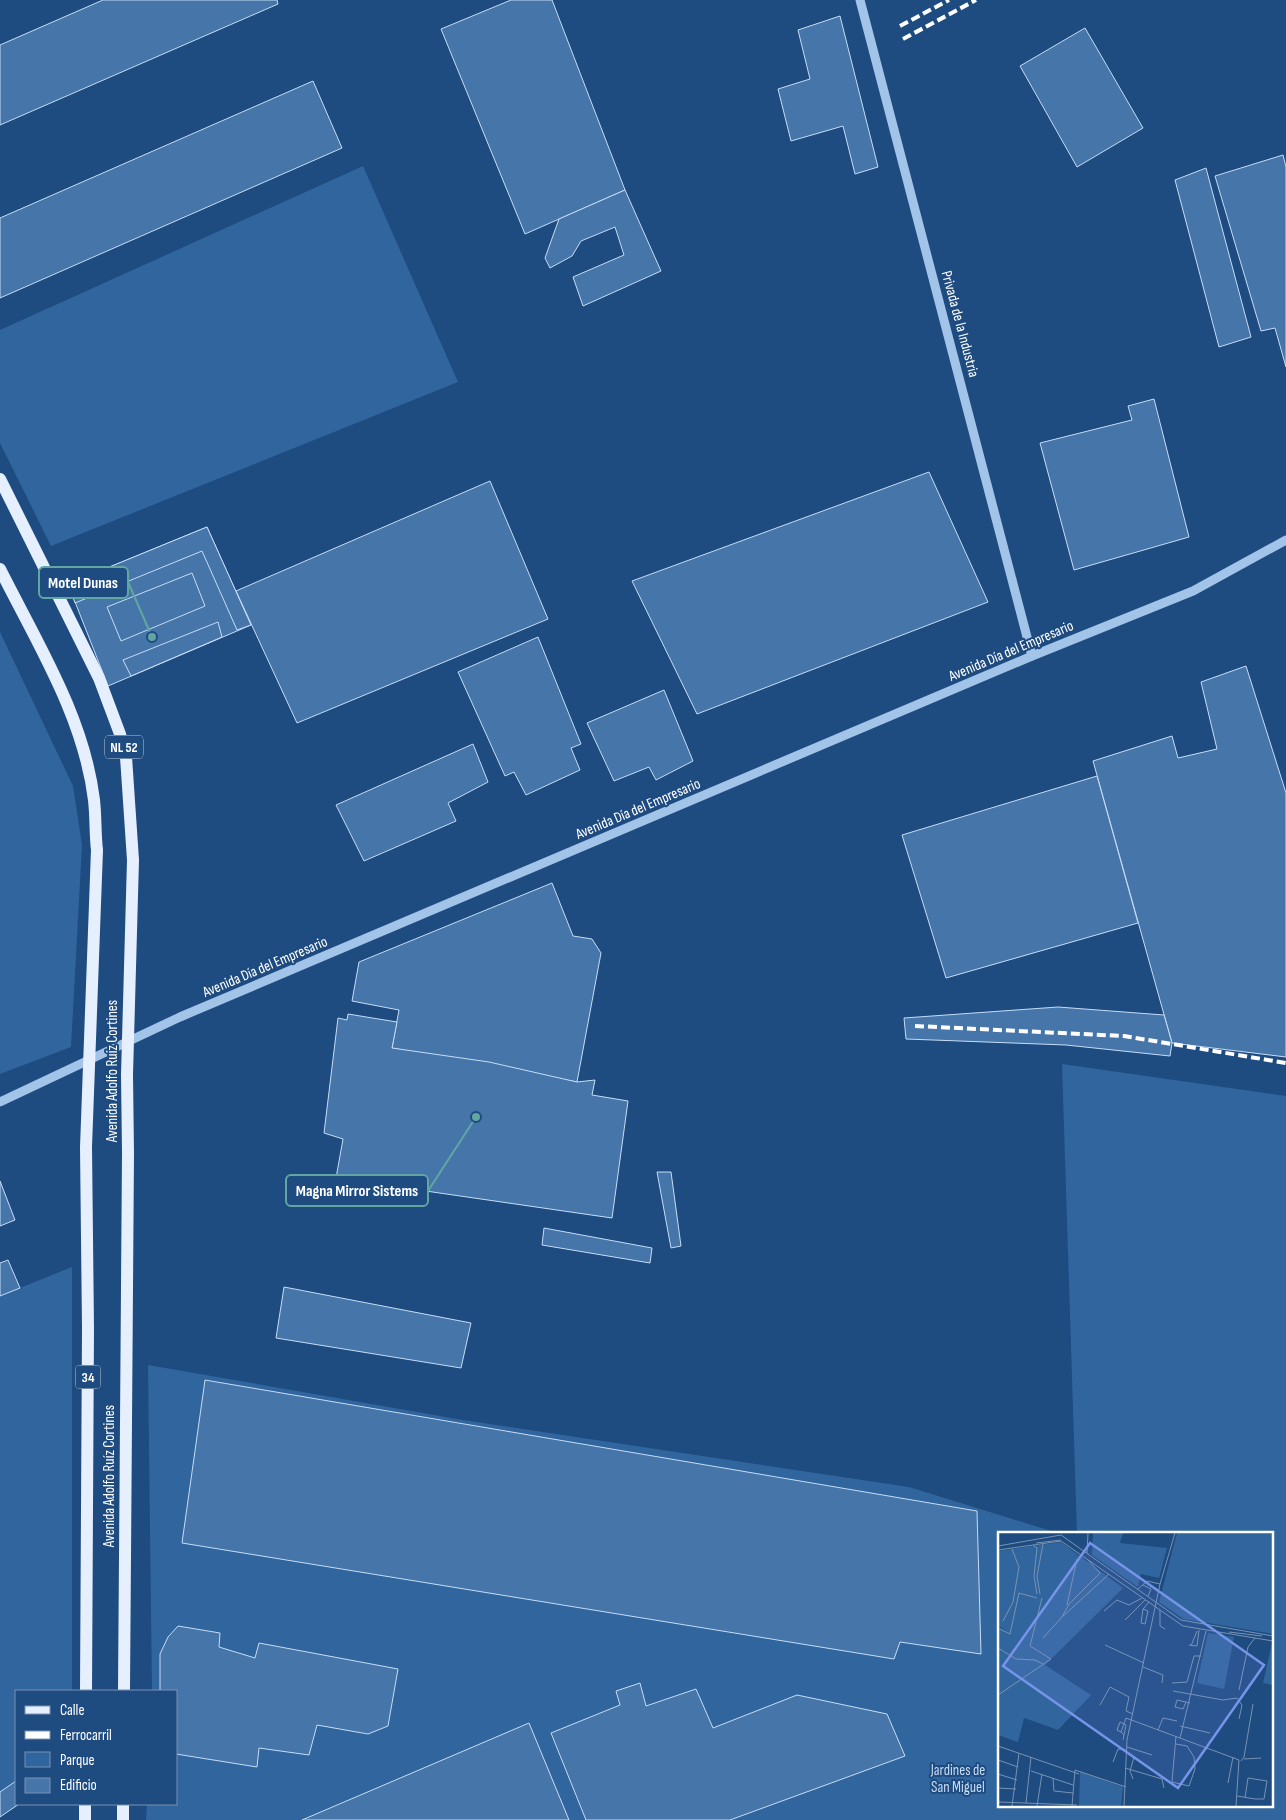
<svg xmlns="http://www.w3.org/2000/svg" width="1286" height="1820" font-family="'Sofia Sans Condensed',sans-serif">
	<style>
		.green { fill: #31659e }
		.building { fill: #4675aa; stroke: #c6ddf6 }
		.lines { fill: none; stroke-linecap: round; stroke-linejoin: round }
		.minor { stroke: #a2c4e9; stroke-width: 9 }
		.major { stroke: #e5effe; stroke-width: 12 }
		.rail { stroke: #fff; stroke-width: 4; stroke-dasharray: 9 4; stroke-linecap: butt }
		.labels { text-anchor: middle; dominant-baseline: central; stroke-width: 4; stroke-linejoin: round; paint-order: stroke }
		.shield { fill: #1e4b80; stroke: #bcc9d9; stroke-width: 1 }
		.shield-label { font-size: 14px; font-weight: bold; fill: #fff }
		.street-label { font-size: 15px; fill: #fff; stroke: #1e4b80 }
		.park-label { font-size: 15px; fill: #c6ddf6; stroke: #1e4b80 }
		.inset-road { fill: none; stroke: #7893b3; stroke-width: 1 }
		.view { fill: #7795e8; fill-opacity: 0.15; stroke: #7795e8; stroke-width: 2.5 }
		.inset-edge { fill: none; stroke: #fff; stroke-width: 2.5 }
		.leader { fill: none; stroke: #63a6a1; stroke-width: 2 }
		.callout-dot { fill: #63a6a1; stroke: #1e4b80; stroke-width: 2 }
		.callout { fill: #1e4b80; stroke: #63a6a1; stroke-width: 2 }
		.callout-label { font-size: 16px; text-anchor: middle; font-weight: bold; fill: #fff }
	</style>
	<rect width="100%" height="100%" fill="#1e4b80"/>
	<g class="green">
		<path d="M 363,166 L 458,382 L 51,546 L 0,443 L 0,330 Z"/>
		<path d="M 0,632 L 73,786 L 82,845 L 71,1047 L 0,1074 Z"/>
		<path d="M 1062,1064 L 1286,1096 L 1286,1820 L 146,1820 L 147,1804 L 176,1804 L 176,1691 L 152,1691 L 148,1365 L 463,1420 L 909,1487 L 1061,1534 L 1000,1534 L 1000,1806 L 1272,1806 L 1272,1534 L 1077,1534 Z"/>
		<path d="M 72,1267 L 72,1691 L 16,1691 L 16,1781 L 0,1792 L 0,1296 Z"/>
	</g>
	<g class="building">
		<path d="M 103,0 L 277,0 L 278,4 L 0,125 L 0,45 Z"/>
		<path d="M 511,0 L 552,0 L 625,190 L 525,234 L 441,29 Z"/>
		<path d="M 840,16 L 878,167 L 855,174 L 843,126 L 791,141 L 778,89 L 810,79 L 798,30 Z"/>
		<path d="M 1085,28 L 1143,128 L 1077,167 L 1020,66 Z"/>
		<path d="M 313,81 L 342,148 L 0,298 L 0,218 Z"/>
		<path d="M 1283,155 L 1286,167 L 1286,367 L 1275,328 L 1261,331 L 1215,176 Z"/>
		<path d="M 1206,168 L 1251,337 L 1219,347 L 1175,180 Z"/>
		<path d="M 625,190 L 661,271 L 583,306 L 573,277 L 624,255 L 615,227 L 581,241 L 572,256 L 550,268 L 545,258 L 559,219 Z"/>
		<path d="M 1154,399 L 1189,537 L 1074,570 L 1040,443 L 1132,420 L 1128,406 Z"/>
		<path d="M 929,472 L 988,602 L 697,714 L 632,581 Z"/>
		<path d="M 490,481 L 548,619 L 297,723 L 236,591 Z"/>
		<path d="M 207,527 L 251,625 L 108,686 L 68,584 Z"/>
		<path d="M 207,527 L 251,625 L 237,630 L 202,551 L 75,603 L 68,584 Z"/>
		<path d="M 192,573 L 205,606 L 121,641 L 107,607 Z"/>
		<path d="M 218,622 L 222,637 L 131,676 L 123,660 Z"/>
		<path d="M 538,637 L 581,744 L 571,748 L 580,770 L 526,795 L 514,772 L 505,776 L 458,672 Z"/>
		<path d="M 1246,666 L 1286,793 L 1286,1057 L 1172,1043 L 1093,761 L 1172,736 L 1178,758 L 1217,749 L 1201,682 Z"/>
		<path d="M 664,690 L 693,761 L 656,780 L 649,767 L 614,781 L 587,723 Z"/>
		<path d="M 473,744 L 488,782 L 448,803 L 456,821 L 364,861 L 336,805 Z"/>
		<path d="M 1097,776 L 1138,923 L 946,978 L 902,835 Z"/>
		<path d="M 552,883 L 573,936 L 592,939 L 601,953 L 577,1082 L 392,1048 L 399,1010 L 352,1001 L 359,962 Z"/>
		<path d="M 1058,1007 L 1164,1015 L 1172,1043 L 1170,1056 L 1066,1045 L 906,1039 L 904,1018 Z"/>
		<path d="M 348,1014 L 397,1022 L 392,1048 L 489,1062 L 577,1082 L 595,1080 L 592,1095 L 628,1101 L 612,1218 L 336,1178 L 343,1139 L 324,1133 L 338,1018 L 347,1020 Z"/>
		<path d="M 657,1172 L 671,1172 L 681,1246 L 671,1248 Z"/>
		<path d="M 0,1181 L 15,1220 L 0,1226 Z"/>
		<path d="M 544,1228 L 652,1248 L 650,1263 L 542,1245 Z"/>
		<path d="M 8,1260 L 20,1288 L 0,1296 L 0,1263 Z"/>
		<path d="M 284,1287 L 471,1323 L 461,1368 L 276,1338 Z"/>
		<path d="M 205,1380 L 977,1511 L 981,1654 L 900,1642 L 894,1659 L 182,1543 Z"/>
		<path d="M 178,1626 L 220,1633 L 219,1647 L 255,1658 L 259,1643 L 398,1669 L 388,1726 L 368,1734 L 317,1725 L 309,1755 L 259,1748 L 257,1767 L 176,1754 L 176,1691 L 160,1691 L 160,1654 L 168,1637 Z"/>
		<path d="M 640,1683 L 646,1706 L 696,1689 L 713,1728 L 797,1695 L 887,1714 L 905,1756 L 730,1820 L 586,1820 L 551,1733 L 620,1705 L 616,1691 Z"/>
		<path d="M 529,1723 L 569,1820 L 302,1820 Z"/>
		<path d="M 16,1781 L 16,1804 L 19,1804 L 0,1817 L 0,1792 Z"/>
	</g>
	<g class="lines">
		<g class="minor">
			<path d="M 860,0 L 1032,656"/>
			<path d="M 0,1102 L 180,1017 L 1032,656 L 1193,591 L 1286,540"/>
		</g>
		<g class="major">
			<path d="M 0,479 L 99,678 L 120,734 L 126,757 L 133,860 L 127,1075 L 128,1153 L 124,1691"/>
			<path d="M 0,569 C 37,643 84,717 94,800 C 96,817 95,834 97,850 L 86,1147 L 88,1328 L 86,1691"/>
			<path d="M 85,1804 L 85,1820"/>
			<path d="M 123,1820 L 123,1804"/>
		</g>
		<g class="rail">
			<path d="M 900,26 L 949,0"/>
			<path d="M 903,39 L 976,0"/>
			<path d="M 915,1026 L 1124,1036 L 1286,1063"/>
		</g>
	</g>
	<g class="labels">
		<g class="shield">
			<rect x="105" y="735.5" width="38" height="23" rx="4"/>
			<rect x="75.5" y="1365.5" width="25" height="23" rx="4"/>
		</g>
		<g class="shield-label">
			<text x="124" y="747">NL 52</text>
			<text x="88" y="1377">34</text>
		</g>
		<g class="street-label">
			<text transform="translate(960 324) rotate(75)">Privada de la Industria</text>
			<text transform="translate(1011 651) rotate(-23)">Avenida Día del Empresario</text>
			<text transform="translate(638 809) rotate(-23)">Avenida Día del Empresario</text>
			<text transform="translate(265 967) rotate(-23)">Avenida Día del Empresario</text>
			<text transform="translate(112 1071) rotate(-90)">Avenida Adolfo Ruíz Cortines</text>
			<text transform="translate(109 1476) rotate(-90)">Avenida Adolfo Ruíz Cortines</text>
		</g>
		<g class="park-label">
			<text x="958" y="1770">Jardines de<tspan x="958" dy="17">San Miguel</tspan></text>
		</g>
	</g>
	<g transform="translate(998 1532)">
		<rect width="275" height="275" fill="#1e4b80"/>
		<path d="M 95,1 L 125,1 L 122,11 L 169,16 L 161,46 L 143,42 L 140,55 L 94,23 ZM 179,1 L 275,1 L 275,102 L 186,87 L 161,70 ZM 63,10 L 125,56 L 47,133 L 93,163 L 60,198 L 26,186 L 20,210 L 0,203 L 0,95 L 11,100 L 0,94 L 0,19 ZM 210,101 L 236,105 L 226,157 L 199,151 ZM 274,111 L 275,111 L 275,153 L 265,151 ZM 82,240 L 125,255 L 123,274 L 81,274 Z" fill="#31659e"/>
		<path class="inset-road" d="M 38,11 L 63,8M 35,13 L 39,16 L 36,44 L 39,62M 0,14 L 63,3 L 183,88 L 275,104M 0,18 L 63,9 L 185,94 L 275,109M 89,21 L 90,1M 89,27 L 102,41 L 71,72 L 64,85 L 111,42M 145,53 L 153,57 L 150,64M 140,57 L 149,49 L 162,52M 42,62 L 39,44 L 45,12M 69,73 L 79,27M 145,77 L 150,79 L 147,92 L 143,91 L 145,77 L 146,76 L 151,70M 162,78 L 162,94 L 167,97M 106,79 L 119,68 L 131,73 L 144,66M 127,88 L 147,68M 5,89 L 15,70 L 21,35 L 14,17M 0,96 L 12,102 L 21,61 L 39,66M 231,100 L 264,104M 45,106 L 64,85M 107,113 L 146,131M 191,113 L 199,114 L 201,98M 193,114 L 199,99M 0,116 L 18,127 L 37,128 L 45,132M 145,135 L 165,143 L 164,151M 174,151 L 189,150 L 196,124 L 203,124M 241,158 L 250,115 L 257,106M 175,159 L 225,168 L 239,166 L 244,173 L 241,187M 0,163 L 53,127 L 32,114 L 44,66M 188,170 L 185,177 L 177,175 L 179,168 L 192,171M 102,173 L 112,155 L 131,165 L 128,179 L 135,182M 182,194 L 212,201M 160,198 L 165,186 L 179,189M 123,200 L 119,198 L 122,190 L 128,193 L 125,208M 126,203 L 123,200 L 128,186 L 241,228 L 238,274M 182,206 L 208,99M 178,212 L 189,214 L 196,225 L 197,237 L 191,254 L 174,250 L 178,204M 0,214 L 81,242M 129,215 L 154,223M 246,227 L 263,226M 0,228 L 20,235M 243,229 L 246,225 L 255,172M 115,230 L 120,217 L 128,218M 127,236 L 164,247 L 166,256M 33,239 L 75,253M 0,242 L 19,248M 55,246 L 56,259 L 75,261M 135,247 L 132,239 L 136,225M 230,251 L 235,225M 0,256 L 18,257M 239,264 L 257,267 L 266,267 L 269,249 L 250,246 L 247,266M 0,270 L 79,273M 28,271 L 33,225M 14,274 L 21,221M 39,274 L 44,242M 74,274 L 77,238 L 128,255M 126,274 L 129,208 L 162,52 L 177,1"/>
		<path class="view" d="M 92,11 L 266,133 L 180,256 L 5,134 Z"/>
		<rect width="275" height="275" class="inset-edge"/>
	</g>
	<path class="leader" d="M152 637L128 582M476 1117L428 1191"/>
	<g class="callout-dot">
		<circle cx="152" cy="637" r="5"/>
		<circle cx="476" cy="1117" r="5"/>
	</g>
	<g class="callout">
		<rect x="39" y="567" width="89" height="31" rx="5"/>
		<rect x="286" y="1175" width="142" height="31" rx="5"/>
	</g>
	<g class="callout-label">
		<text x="83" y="588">Motel Dunas</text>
		<text x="357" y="1196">Magna Mirror Sistems</text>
	</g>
	<rect x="15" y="1690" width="162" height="115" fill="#1e4b80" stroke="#7893b3"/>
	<rect x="25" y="1706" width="25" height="8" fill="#e5effe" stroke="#7893b3"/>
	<text x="60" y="1715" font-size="15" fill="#ffffff">Calle</text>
	<rect x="25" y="1731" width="25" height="8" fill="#ffffff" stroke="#7893b3"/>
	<text x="60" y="1740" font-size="15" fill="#ffffff">Ferrocarril</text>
	<rect x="25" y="1752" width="25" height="15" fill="#31659e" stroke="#7893b3"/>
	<text x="60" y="1765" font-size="15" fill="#ffffff">Parque</text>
	<rect x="25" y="1778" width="25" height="15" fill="#4675aa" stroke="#7893b3"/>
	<text x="60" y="1790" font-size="15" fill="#ffffff">Edificio</text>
</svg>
